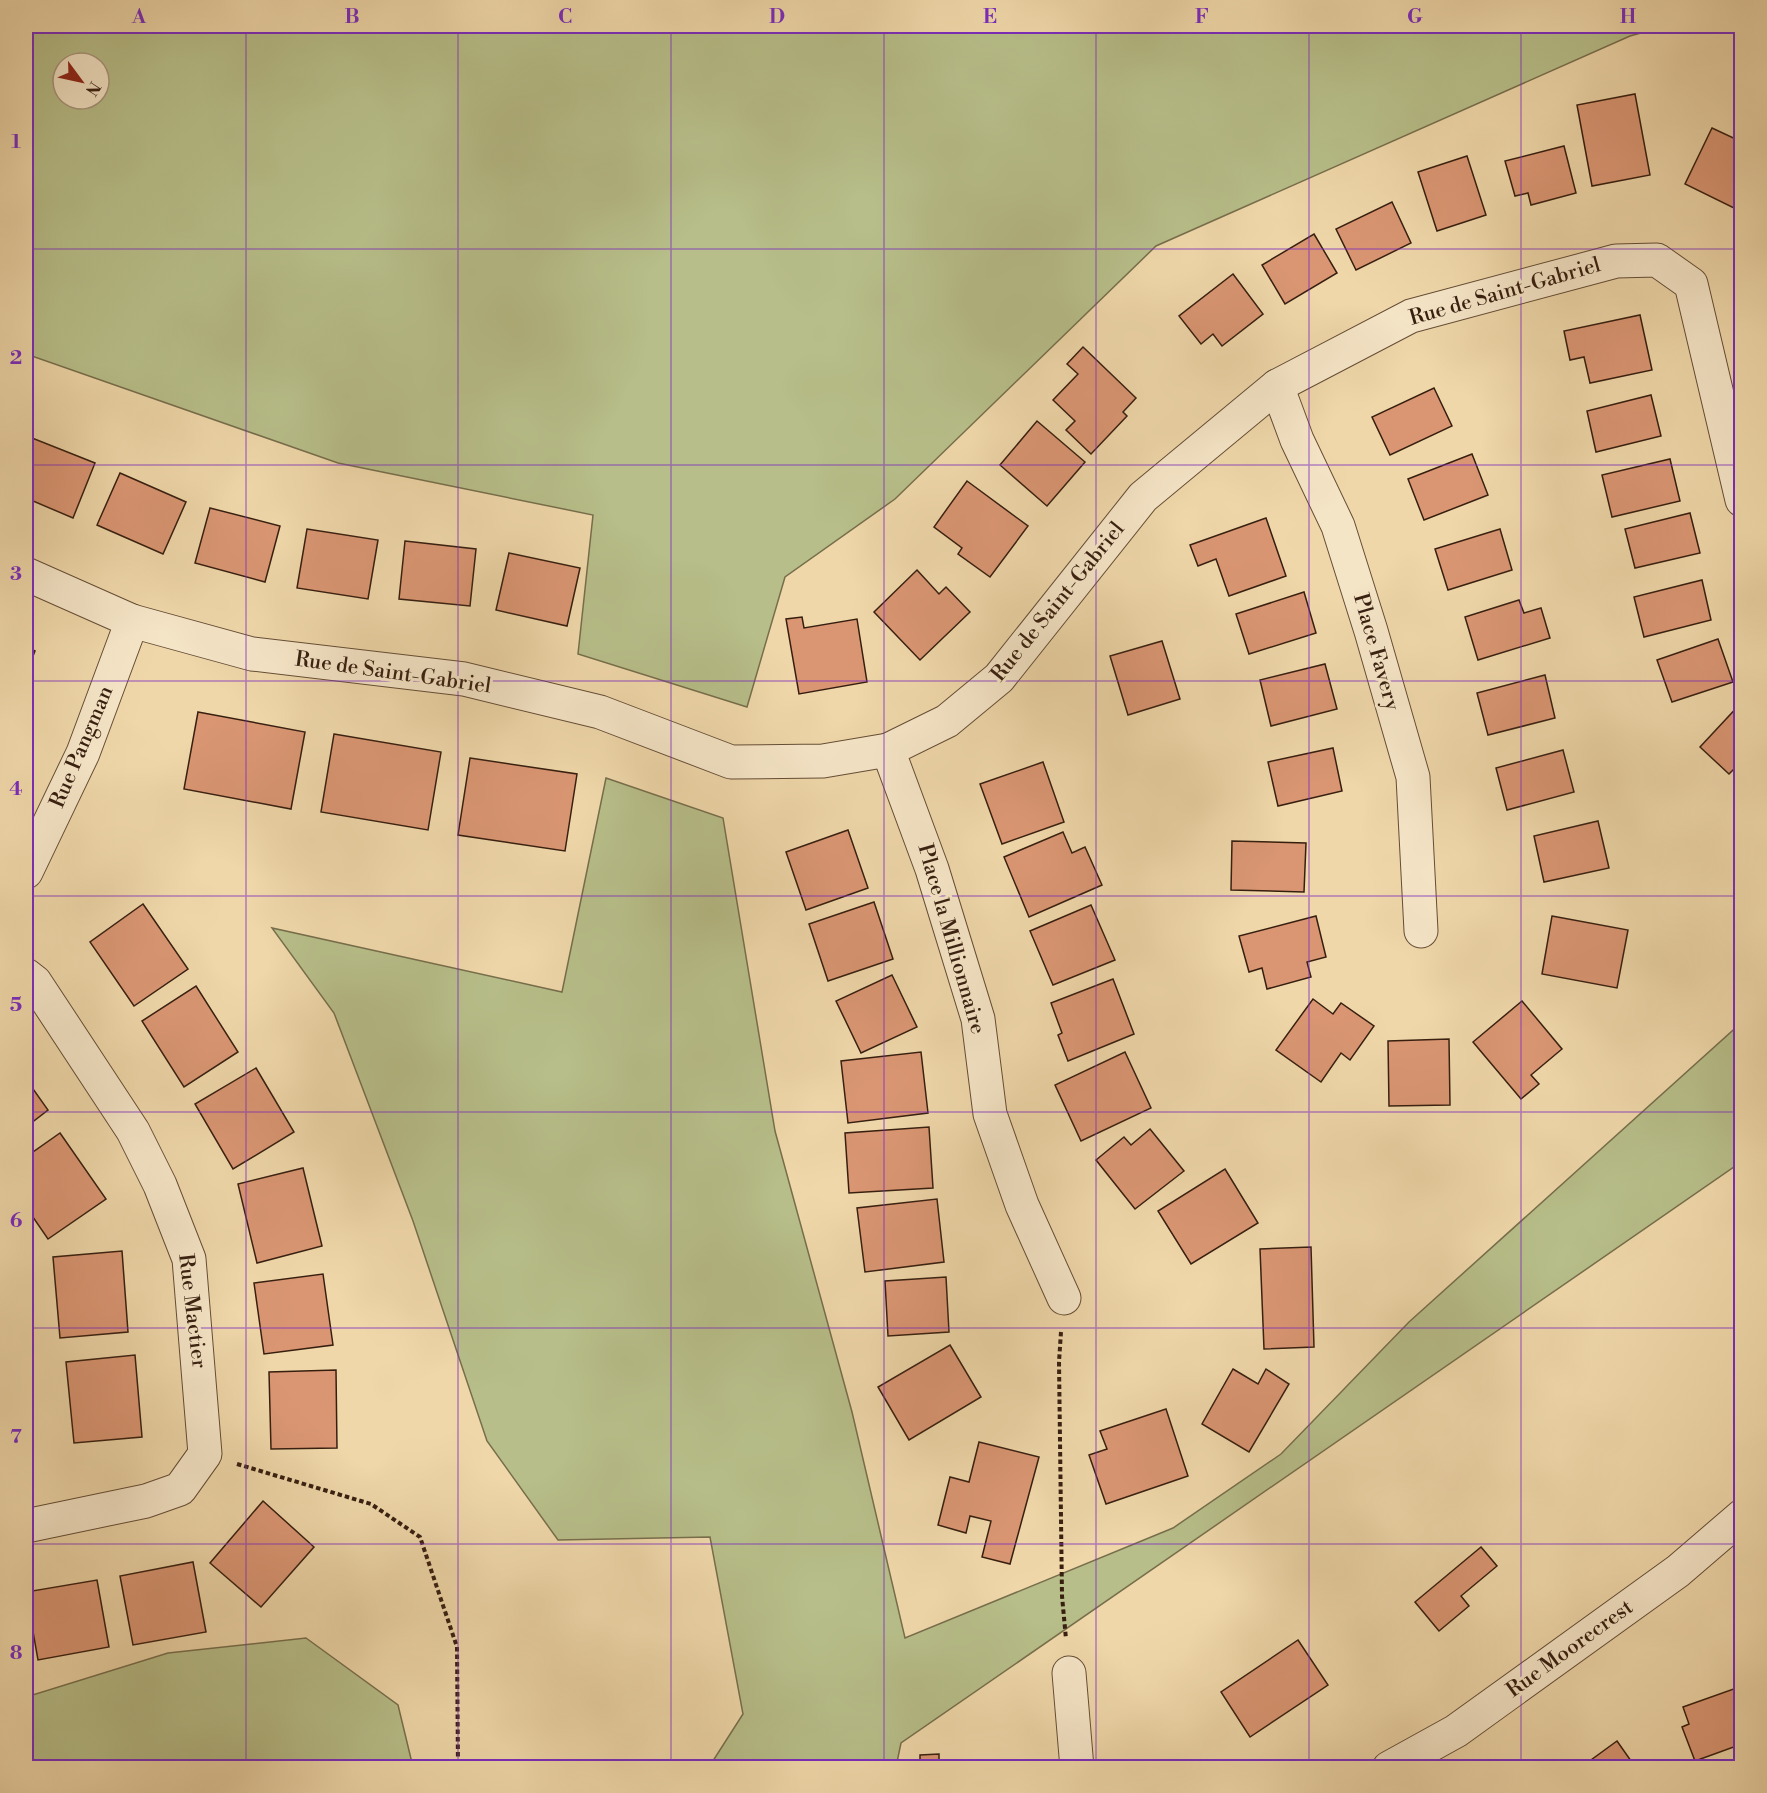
<svg xmlns="http://www.w3.org/2000/svg" width="1767" height="1793" font-family="'Libre Bodoni',serif">
	<style>
		.green { fill: #b7be89; stroke: #776e4c; stroke-width: 1.5; fill-rule: evenodd }
		.building { fill: #da9673; stroke: #371f10; stroke-width: 1.5 }
		.lines { fill: none; stroke-linecap: round; stroke-linejoin: round }
		.street-casing { stroke: #654d36; stroke-width: 35 }
		.path { stroke: #371f10; stroke-width: 4; stroke-dasharray: 4.5 3; stroke-linecap: butt }
		.street { stroke: #f5e5c7; stroke-width: 33 }
		.grid { fill: none; stroke: #7b2cbf; stroke-width: 1.5; stroke-opacity: 0.55 }
		.labels { text-anchor: middle; dominant-baseline: central; stroke-width: 6; stroke-linejoin: round; paint-order: stroke }
		.street-label { font-size: 21px; fill: #371f10; stroke: #f5e5c7 }
		.neatline { fill: none; stroke: #7b2cbf; stroke-width: 2 }
		.grid-label { font-size: 20px; text-anchor: middle; font-weight: bold; fill: #7b2cbf }
	</style>
	<rect width="100%" height="100%" fill="#efd7a9"/>
	<filter id="stains"><feTurbulence type="fractalNoise" baseFrequency=".00333" numOctaves="4"/><feColorMatrix values="0 0 0 0 .2 0 0 0 0 .09 0 0 0 0 .02 0 0 0 .5 -.17"/></filter>
	<radialGradient id="worn" r=".72"><stop offset=".6" stop-color="#630" stop-opacity="0"/><stop offset="1" stop-color="#630" stop-opacity=".3"/></radialGradient>
	<g class="green">
		<path d="M 26,26 L 1666,26 L 1630,36 L 1156,246 L 895,499 L 785,577 L 747,707 L 578,654 L 593,515 L 338,463 L 26,354 ZM 63,63 L 99,63 L 99,99 L 63,99 Z"/>
		<path d="M 606,778 L 723,818 L 775,1131 L 852,1412 L 905,1638 L 1173,1528 L 1281,1454 L 1409,1322 L 1741,1023 L 1741,1165 L 1734,1167 L 901,1743 L 896,1767 L 709,1767 L 743,1714 L 710,1537 L 558,1540 L 487,1441 L 413,1221 L 334,1013 L 272,928 L 562,992 Z"/>
		<path d="M 306,1638 L 398,1705 L 413,1767 L 26,1767 L 26,1697 L 168,1653 Z"/>
	</g>
	<g class="building">
		<path d="M 1635,94 L 1650,175 L 1592,186 L 1577,105 Z"/>
		<path d="M 1712,128 L 1742,142 L 1742,199 L 1736,209 L 1685,184 Z"/>
		<path d="M 1564,146 L 1576,193 L 1531,205 L 1528,193 L 1515,196 L 1505,161 Z"/>
		<path d="M 1467,156 L 1486,215 L 1437,231 L 1418,172 Z"/>
		<path d="M 1392,202 L 1411,243 L 1356,270 L 1336,229 Z"/>
		<path d="M 1314,234 L 1337,273 L 1285,304 L 1262,265 Z"/>
		<path d="M 1233,274 L 1263,314 L 1222,346 L 1213,334 L 1201,344 L 1179,316 Z"/>
		<path d="M 1640,315 L 1652,370 L 1590,383 L 1584,357 L 1570,360 L 1564,331 Z"/>
		<path d="M 1083,347 L 1136,398 L 1123,412 L 1127,416 L 1091,454 L 1066,430 L 1075,421 L 1053,400 L 1078,374 L 1067,364 Z"/>
		<path d="M 1434,388 L 1452,426 L 1390,455 L 1372,417 Z"/>
		<path d="M 1651,395 L 1661,436 L 1596,452 L 1587,411 Z"/>
		<path d="M 1037,421 L 1085,462 L 1047,506 L 1000,465 Z"/>
		<path d="M 27,436 L 95,463 L 73,518 L 26,498 Z"/>
		<path d="M 1472,454 L 1488,495 L 1424,520 L 1408,479 Z"/>
		<path d="M 1670,459 L 1680,501 L 1612,517 L 1602,475 Z"/>
		<path d="M 120,473 L 186,502 L 163,554 L 97,525 Z"/>
		<path d="M 967,481 L 1028,526 L 990,577 L 958,554 L 962,548 L 934,527 Z"/>
		<path d="M 210,508 L 280,526 L 265,582 L 195,563 Z"/>
		<path d="M 1690,513 L 1700,553 L 1635,568 L 1625,529 Z"/>
		<path d="M 1266,518 L 1286,576 L 1229,596 L 1216,559 L 1198,566 L 1190,545 Z"/>
		<path d="M 307,529 L 378,540 L 368,599 L 297,588 Z"/>
		<path d="M 1500,529 L 1512,570 L 1448,590 L 1435,549 Z"/>
		<path d="M 405,541 L 476,549 L 470,606 L 399,599 Z"/>
		<path d="M 509,553 L 580,568 L 567,626 L 496,610 Z"/>
		<path d="M 917,570 L 939,594 L 946,587 L 970,612 L 920,660 L 874,612 Z"/>
		<path d="M 1702,580 L 1711,620 L 1644,637 L 1634,597 Z"/>
		<path d="M 1304,592 L 1316,633 L 1249,654 L 1236,614 Z"/>
		<path d="M 1519,600 L 1524,613 L 1541,608 L 1550,638 L 1478,660 L 1465,617 Z"/>
		<path d="M 802,617 L 804,628 L 857,619 L 867,682 L 799,694 L 786,619 Z"/>
		<path d="M 1718,639 L 1733,682 L 1672,702 L 1657,660 Z"/>
		<path d="M 1162,641 L 1180,699 L 1128,715 L 1110,656 Z"/>
		<path d="M 26,647 L 35,651 L 26,674 Z"/>
		<path d="M 1325,664 L 1337,709 L 1271,726 L 1260,680 Z"/>
		<path d="M 1545,675 L 1555,718 L 1488,735 L 1477,693 Z"/>
		<path d="M 1742,702 L 1742,761 L 1729,774 L 1700,747 Z"/>
		<path d="M 198,712 L 305,732 L 291,809 L 184,789 Z"/>
		<path d="M 334,734 L 441,752 L 428,830 L 321,812 Z"/>
		<path d="M 1333,748 L 1342,791 L 1278,806 L 1268,762 Z"/>
		<path d="M 1563,750 L 1574,792 L 1507,810 L 1496,768 Z"/>
		<path d="M 470,758 L 577,774 L 565,851 L 458,835 Z"/>
		<path d="M 1043,762 L 1064,822 L 1002,844 L 980,784 Z"/>
		<path d="M 1598,821 L 1609,868 L 1544,882 L 1534,836 Z"/>
		<path d="M 848,830 L 868,888 L 806,910 L 786,852 Z"/>
		<path d="M 1063,832 L 1072,853 L 1085,847 L 1102,885 L 1029,917 L 1004,857 Z"/>
		<path d="M 1232,841 L 1306,843 L 1304,892 L 1231,890 Z"/>
		<path d="M 874,902 L 893,959 L 828,981 L 809,924 Z"/>
		<path d="M 143,904 L 188,969 L 134,1006 L 90,942 Z"/>
		<path d="M 1091,905 L 1115,960 L 1053,985 L 1030,931 Z"/>
		<path d="M 1316,916 L 1326,957 L 1307,962 L 1311,977 L 1267,989 L 1262,968 L 1249,972 L 1239,936 Z"/>
		<path d="M 1552,916 L 1628,930 L 1617,988 L 1542,974 Z"/>
		<path d="M 892,975 L 917,1027 L 861,1053 L 836,1001 Z"/>
		<path d="M 1113,979 L 1134,1034 L 1068,1061 L 1058,1035 L 1062,1033 L 1051,1003 Z"/>
		<path d="M 196,986 L 238,1052 L 184,1087 L 142,1021 Z"/>
		<path d="M 1313,999 L 1333,1014 L 1341,1003 L 1374,1026 L 1350,1060 L 1341,1053 L 1321,1082 L 1276,1050 Z"/>
		<path d="M 1522,1001 L 1562,1049 L 1531,1075 L 1539,1084 L 1521,1099 L 1473,1042 Z"/>
		<path d="M 1449,1039 L 1450,1105 L 1389,1106 L 1388,1041 Z"/>
		<path d="M 921,1052 L 928,1113 L 848,1123 L 841,1061 Z"/>
		<path d="M 1125,1052 L 1151,1108 L 1081,1141 L 1055,1085 Z"/>
		<path d="M 256,1068 L 294,1132 L 233,1169 L 195,1104 Z"/>
		<path d="M 26,1079 L 48,1110 L 26,1127 Z"/>
		<path d="M 929,1127 L 933,1188 L 849,1193 L 845,1133 Z"/>
		<path d="M 1150,1129 L 1184,1171 L 1135,1209 L 1096,1160 L 1124,1137 L 1131,1145 Z"/>
		<path d="M 60,1133 L 106,1199 L 48,1239 L 26,1207 L 26,1157 Z"/>
		<path d="M 303,1168 L 322,1246 L 257,1263 L 238,1184 Z"/>
		<path d="M 1225,1169 L 1258,1223 L 1191,1264 L 1158,1211 Z"/>
		<path d="M 937,1199 L 944,1262 L 865,1272 L 857,1208 Z"/>
		<path d="M 1311,1247 L 1314,1347 L 1264,1349 L 1260,1249 Z"/>
		<path d="M 122,1251 L 128,1332 L 60,1338 L 53,1257 Z"/>
		<path d="M 323,1274 L 333,1345 L 264,1354 L 254,1283 Z"/>
		<path d="M 946,1277 L 949,1332 L 888,1336 L 885,1281 Z"/>
		<path d="M 950,1345 L 981,1397 L 909,1440 L 878,1387 Z"/>
		<path d="M 135,1355 L 142,1437 L 74,1443 L 66,1362 Z"/>
		<path d="M 1233,1369 L 1258,1384 L 1266,1369 L 1289,1384 L 1249,1452 L 1202,1424 Z"/>
		<path d="M 336,1370 L 337,1448 L 271,1449 L 269,1372 Z"/>
		<path d="M 1166,1409 L 1188,1476 L 1106,1504 L 1089,1455 L 1107,1449 L 1100,1431 Z"/>
		<path d="M 979,1442 L 1039,1457 L 1010,1564 L 982,1557 L 991,1521 L 970,1516 L 966,1533 L 938,1525 L 950,1477 L 969,1482 Z"/>
		<path d="M 263,1501 L 314,1547 L 261,1607 L 210,1563 Z"/>
		<path d="M 1481,1547 L 1497,1566 L 1461,1596 L 1469,1606 L 1439,1631 L 1415,1602 Z"/>
		<path d="M 193,1562 L 206,1632 L 133,1645 L 120,1576 Z"/>
		<path d="M 97,1580 L 109,1647 L 38,1660 L 26,1592 Z"/>
		<path d="M 1298,1640 L 1328,1685 L 1250,1737 L 1221,1692 Z"/>
		<path d="M 1742,1686 L 1742,1744 L 1695,1761 L 1682,1727 L 1689,1724 L 1683,1707 Z"/>
		<path d="M 1617,1741 L 1636,1768 L 1580,1768 Z"/>
		<path d="M 939,1754 L 939,1762 L 1002,1760 L 1002,1768 L 920,1768 L 920,1755 Z"/>
	</g>
	<g class="lines">
		<defs>
			<g id="street">
				<path d="M 1277,386 L 1297,440 L 1338,526 L 1371,631 L 1413,777 L 1421,931"/>
				<path d="M 26,574 L 132,621 L 252,654 L 464,679 L 600,712 L 731,762 L 823,761 L 888,750 L 947,721 L 999,678 L 1143,497 L 1277,386 L 1411,316 L 1616,261 L 1657,260 L 1691,284 L 1742,500"/>
				<path d="M 888,750 L 932,869 L 978,1019 L 990,1114 L 1022,1205 L 1064,1298"/>
				<path d="M 26,872 L 83,753 L 132,621"/>
				<path d="M 26,975 L 35,982 L 133,1131 L 160,1185 L 189,1259 L 205,1454 L 180,1489 L 146,1501 L 26,1526"/>
				<path d="M 1069,1673 L 1077,1768"/>
				<path d="M 1389,1768 L 1456,1731 L 1678,1571 L 1742,1516"/>
			</g>
		</defs>
		<use href="#street" class="street-casing"/>
		<g class="path">
			<path d="M 1061,1332 L 1059,1362 L 1062,1596 L 1066,1639"/>
			<path d="M 237,1464 L 371,1504 L 420,1537 L 457,1647 L 458,1768"/>
		</g>
		<use href="#street" class="street"/>
	</g>
	<path class="grid" d="M 246,26 L 246,1768M 458,26 L 458,1768M 671,26 L 671,1768M 884,26 L 884,1768M 1096,26 L 1096,1768M 1309,26 L 1309,1768M 1521,26 L 1521,1768M 26,249 L 1742,249M 26,465 L 1742,465M 26,681 L 1742,681M 26,896 L 1742,896M 26,1112 L 1742,1112M 26,1328 L 1742,1328M 26,1544 L 1742,1544"/>
	<g class="labels">
		<g class="street-label">
			<text transform="translate(1505 292) rotate(-16)">Rue de Saint-Gabriel</text>
			<text transform="translate(1058 602) rotate(-51)">Rue de Saint-Gabriel</text>
			<text transform="translate(1376 652) rotate(74)">Place Favery</text>
			<text transform="translate(393 673) rotate(8)">Rue de Saint-Gabriel</text>
			<text transform="translate(82 747) rotate(-67)">Rue Pangman</text>
			<text transform="translate(951 939) rotate(74)">Place la Millionnaire</text>
			<text transform="translate(192 1311) rotate(83)">Rue Mactier</text>
			<text transform="translate(1570 1649) rotate(-36)">Rue Moorecrest</text>
		</g>
	</g>
	<rect width="1767" height="1793" fill="none" stroke="#efd7a9" stroke-width="66"/>
	<g transform="translate(81 81) rotate(123)"><circle r="28" fill="#f5e5c7" stroke="#a9967e" stroke-width="1.5"/>
	<path d="M0-4.5L10 22L0 15L-10 22Z" fill="#8f2418"/>
	<text y="-9" font-size="16" font-weight="bold" text-anchor="middle" fill="#371f10">N</text>
	</g>
	<rect x="33" y="33" width="1701" height="1727" class="neatline"/>
	<g class="grid-label">
		<text x="139" y="23">A</text>
		<text x="352" y="23">B</text>
		<text x="565" y="23">C</text>
		<text x="777" y="23">D</text>
		<text x="990" y="23">E</text>
		<text x="1202" y="23">F</text>
		<text x="1415" y="23">G</text>
		<text x="1628" y="23">H</text>
		<text x="16" y="148">1</text>
		<text x="16" y="364">2</text>
		<text x="16" y="580">3</text>
		<text x="16" y="795">4</text>
		<text x="16" y="1011">5</text>
		<text x="16" y="1227">6</text>
		<text x="16" y="1443">7</text>
		<text x="16" y="1659">8</text>
	</g>
	<rect width="100%" height="100%" filter="url(#stains)"/>
	<rect width="100%" height="100%" fill="url(#worn)"/>
</svg>
